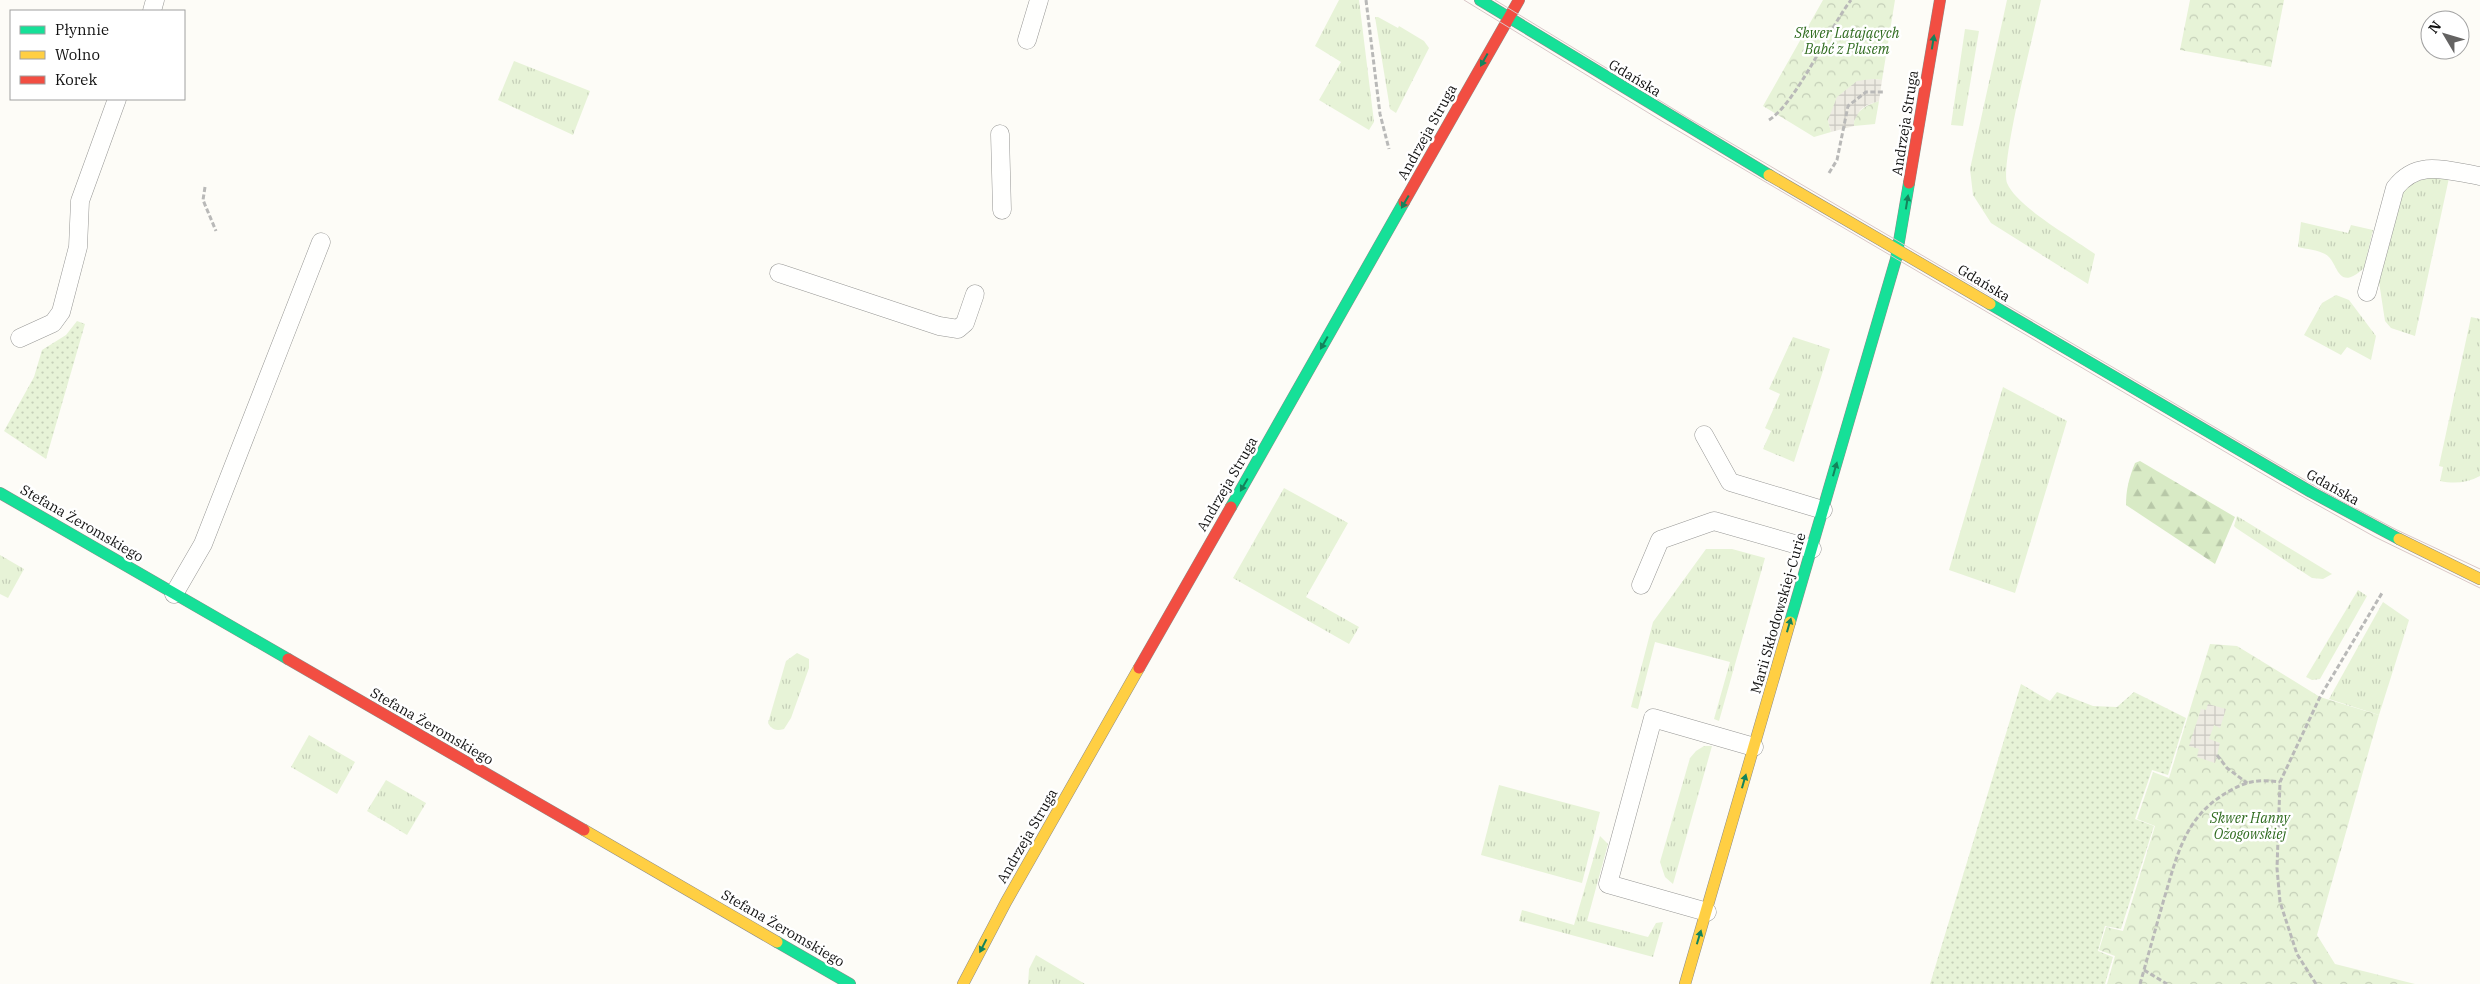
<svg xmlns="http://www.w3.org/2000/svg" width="2480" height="984" font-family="'IBM Plex Serif',serif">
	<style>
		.grass { fill: url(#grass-tufts) }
		.forest { fill: url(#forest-firs) }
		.park { fill: url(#park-crowns) }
		.garden { fill: url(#garden-dots) }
		.plaza { fill: url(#plaza-grid) }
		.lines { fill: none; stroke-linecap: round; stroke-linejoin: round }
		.lane-casing { stroke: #979795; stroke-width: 19 }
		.fast-casing { stroke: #8e8d8b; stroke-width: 12 }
		.slow-casing { stroke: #8e8d8b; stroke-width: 12 }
		.jam-casing { stroke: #8e8d8b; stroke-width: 12 }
		.path { stroke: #b9b9b8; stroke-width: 3; stroke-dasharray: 5 2.5; stroke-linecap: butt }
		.lane { stroke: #fffffe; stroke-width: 18 }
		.fast { stroke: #16e098; stroke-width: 11 }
		.slow { stroke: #ffcf43; stroke-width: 11 }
		.jam { stroke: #f24e42; stroke-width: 11 }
		.tram { stroke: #d9c6c7; stroke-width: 1 }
		.oneway { fill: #14835b }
		.labels { text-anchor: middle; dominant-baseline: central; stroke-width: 5; stroke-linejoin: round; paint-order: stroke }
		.park-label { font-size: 14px; font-style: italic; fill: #2f6b1f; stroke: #fff }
		.street-label { font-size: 14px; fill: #111; stroke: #fff }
	</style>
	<defs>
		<pattern id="grass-tufts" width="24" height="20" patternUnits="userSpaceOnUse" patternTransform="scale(1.25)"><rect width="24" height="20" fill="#e7f3d7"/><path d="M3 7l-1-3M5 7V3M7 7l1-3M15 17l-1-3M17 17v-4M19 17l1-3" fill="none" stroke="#c5cfb8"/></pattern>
		<pattern id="forest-firs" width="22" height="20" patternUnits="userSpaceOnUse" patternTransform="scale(1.25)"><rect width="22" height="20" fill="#d8eac5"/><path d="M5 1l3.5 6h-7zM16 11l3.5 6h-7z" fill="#b8c8a8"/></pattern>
		<pattern id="park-crowns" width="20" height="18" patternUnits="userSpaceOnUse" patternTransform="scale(1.25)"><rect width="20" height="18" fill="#e7f3d7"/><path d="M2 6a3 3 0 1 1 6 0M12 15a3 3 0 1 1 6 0" fill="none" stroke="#c5cfb8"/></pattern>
		<pattern id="garden-dots" width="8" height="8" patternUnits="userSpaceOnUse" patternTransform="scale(1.25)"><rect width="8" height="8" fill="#e7f3d7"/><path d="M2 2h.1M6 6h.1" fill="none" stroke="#c5cfb8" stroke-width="1.8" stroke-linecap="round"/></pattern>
		<pattern id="plaza-grid" width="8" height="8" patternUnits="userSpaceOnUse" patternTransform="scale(1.25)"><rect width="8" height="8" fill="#edebe2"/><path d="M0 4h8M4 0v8" fill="none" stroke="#cac8c1"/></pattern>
	</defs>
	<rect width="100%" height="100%" fill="#fdfcf7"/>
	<g class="grass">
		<path d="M 1339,0 L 1359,0 L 1374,122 L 1369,130 L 1319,100 L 1341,62 L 1315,46 Z"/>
		<path d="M 2007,0 L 2041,0 C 2035,28 2000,164 2007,183 C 2017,207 2073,238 2095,254 L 2088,284 L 1991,223 L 1973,195 L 1970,169 Z"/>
		<path d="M 1375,17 L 1378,17 L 1398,28 L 1399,26 L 1424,41 L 1429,48 L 1396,113 L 1390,109 Z"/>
		<path d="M 1965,29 L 1979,31 L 1963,126 L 1951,125 Z"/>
		<path d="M 514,61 L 590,91 L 573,135 L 498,100 Z"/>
		<path d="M 2429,176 L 2449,178 L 2415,336 L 2391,328 L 2385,321 L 2379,282 L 2402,189 Z"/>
		<path d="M 2301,222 L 2348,233 L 2351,225 L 2373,230 L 2364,268 C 2336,294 2339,261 2325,254 C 2318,250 2306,249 2298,247 Z"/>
		<path d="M 2336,295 L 2349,300 L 2376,336 L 2371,360 L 2347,347 L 2341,355 L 2304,335 L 2322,303 Z"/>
		<path d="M 2471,317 L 2480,319 L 2480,476 C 2467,483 2454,484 2440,481 L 2443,467 L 2439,466 Z"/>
		<path d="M 1793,337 L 1830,349 L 1794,462 L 1763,449 L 1771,431 L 1765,428 L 1780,394 L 1769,389 Z"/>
		<path d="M 2003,387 L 2067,421 L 2015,593 L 1949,570 Z"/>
		<path d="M 1284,488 L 1348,523 L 1306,597 L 1359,627 L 1349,644 L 1233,578 Z"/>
		<path d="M 2237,516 L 2332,574 L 2323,579 L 2312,578 L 2236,528 L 2234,526 Z"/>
		<path d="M 1706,549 L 1732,549 L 1765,558 L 1719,721 L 1714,719 L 1730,662 L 1655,642 L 1638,709 L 1631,707 L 1653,622 Z"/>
		<path d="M 0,555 L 24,569 L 8,598 L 0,594 Z"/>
		<path d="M 2358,590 L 2367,596 L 2320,679 L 2312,680 L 2306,677 Z"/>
		<path d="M 2383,602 L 2409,620 L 2379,715 L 2329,699 Z"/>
		<path d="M 797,653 L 809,659 L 809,668 L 791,718 L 784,729 C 776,731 772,730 768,723 L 786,661 Z"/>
		<path d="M 309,735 L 355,762 L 337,794 L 291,767 Z"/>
		<path d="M 1704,746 L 1712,746 L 1673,884 L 1665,877 L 1660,862 L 1690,758 L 1696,751 Z"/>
		<path d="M 386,780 L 426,803 L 407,835 L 367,811 Z"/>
		<path d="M 1499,785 L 1600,812 L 1582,883 L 1481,855 Z"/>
		<path d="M 1600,836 L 1608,844 L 1587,921 L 1648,937 L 1656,923 L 1663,922 L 1653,957 L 1519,921 L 1522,910 L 1574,925 Z"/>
		<path d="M 1036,955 L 1085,984 L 1028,984 L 1029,969 Z"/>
	</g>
	<path class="forest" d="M 2140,461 L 2235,517 L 2215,564 L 2126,505 C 2126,489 2129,478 2135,463 Z"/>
	<g class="park">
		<path d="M 1823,0 L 1895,0 L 1882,80 L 1872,79 L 1828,120 L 1831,132 L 1814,137 L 1763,106 Z"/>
		<path d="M 2190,0 L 2284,0 L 2271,67 L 2180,50 Z"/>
		<path d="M 1879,101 L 1875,124 L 1854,126 C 1853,111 1867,105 1879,101 Z"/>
		<path d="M 2210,644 L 2237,646 L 2320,697 L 2379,715 L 2317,935 L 2335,964 L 2415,984 L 2107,984 L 2115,956 L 2099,950 L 2106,927 L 2123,931 L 2155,826 L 2137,819 L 2153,772 L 2169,778 Z"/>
	</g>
	<g class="garden">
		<path d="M 77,321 L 85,324 L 46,459 L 4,431 L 34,377 L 42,350 L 66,335 Z"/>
		<path d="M 2021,684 L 2050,701 L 2057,692 L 2093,706 L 2117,707 L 2134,692 L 2186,718 L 2168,775 L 2152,770 L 2135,819 L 2154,826 L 2121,929 L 2105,926 L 2098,951 L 2113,957 L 2105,984 L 1930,984 Z"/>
	</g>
	<g class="plaza">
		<path d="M 1872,79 L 1882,80 L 1879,101 L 1867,105 L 1860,110 L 1854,121 L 1854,126 L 1831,132 L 1828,120 L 1837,97 L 1857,81 Z"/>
		<path d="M 2208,704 L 2226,709 L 2220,728 L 2214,725 L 2209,739 L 2220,743 L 2215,763 L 2197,757 L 2199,749 L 2189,746 L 2201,709 L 2206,710 Z"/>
	</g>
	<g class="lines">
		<defs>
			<g id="lane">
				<path d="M 152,11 L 155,0"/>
				<path d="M 1027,40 L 1039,0"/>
				<path d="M 1000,134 L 1002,210"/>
				<path d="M 779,273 L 939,326 L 958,329 L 965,323 L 975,294"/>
				<path d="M 2367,292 L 2395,188 C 2418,158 2448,171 2480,176"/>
				<path d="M 20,338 L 53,323 L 61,312 L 78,247 L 80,201 L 117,99"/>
				<path d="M 1704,435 L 1730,482 L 1823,510"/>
				<path d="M 1641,585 L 1660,540 L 1714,521 L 1812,549"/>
				<path d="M 174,594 L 203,544 L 321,242"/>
				<path d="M 1707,912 L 1608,884 L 1653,718 L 1754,747"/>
			</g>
			<g id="fast">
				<path d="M 1480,0 L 1769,175"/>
				<path d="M 1990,304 L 2311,492 L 2399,539"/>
				<path d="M 0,493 L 288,659"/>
				<path d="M 1231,507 L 1404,202"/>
				<path d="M 1790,622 L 1896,259 L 1909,183"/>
				<path d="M 777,942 L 850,984"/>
			</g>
			<g id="slow">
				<path d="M 1769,175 L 1990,304"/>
				<path d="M 2399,539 L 2480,579"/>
				<path d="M 584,830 L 777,942"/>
				<path d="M 963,984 L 1006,902 L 1139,668"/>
				<path d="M 1685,984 L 1790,622"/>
			</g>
			<g id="jam">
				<path d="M 1909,183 L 1940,0"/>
				<path d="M 1404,202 L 1519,0"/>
				<path d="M 288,659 L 584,830"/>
				<path d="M 1139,668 L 1231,507"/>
			</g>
		</defs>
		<use href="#lane" class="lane-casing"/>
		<use href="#fast" class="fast-casing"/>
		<use href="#slow" class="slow-casing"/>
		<use href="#jam" class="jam-casing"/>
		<g class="path">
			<path d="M 1366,0 L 1380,114 L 1389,149"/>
			<path d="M 1769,120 C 1797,102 1828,30 1851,0"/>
			<path d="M 1829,173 L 1837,160 L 1848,106 L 1866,92 L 1885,92"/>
			<path d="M 205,187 L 203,200 L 216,231"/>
			<path d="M 2217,755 L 2227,768 L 2247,783"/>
			<path d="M 2144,970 L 2167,984"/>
			<path d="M 2140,984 C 2148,956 2156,927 2164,899 C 2177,856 2184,818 2226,793 C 2246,781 2257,779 2280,782"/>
			<path d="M 2316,984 L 2297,954 L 2280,902 L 2277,868 L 2280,782 L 2320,697 L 2382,593"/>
		</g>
		<use href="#lane" class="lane"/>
		<use href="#fast" class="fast"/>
		<use href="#slow" class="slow"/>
		<use href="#jam" class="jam"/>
		<g class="tram">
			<path d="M 1464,0 L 1665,123 L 2280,484 L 2375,537 L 2480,588"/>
			<path d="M 1495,0 L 1690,119 L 2327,493 L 2397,530 L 2480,569"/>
		</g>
	</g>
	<defs><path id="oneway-solid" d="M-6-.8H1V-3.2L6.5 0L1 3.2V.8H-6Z" transform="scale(1.25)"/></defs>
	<g class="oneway">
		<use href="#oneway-solid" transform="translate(1933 42) rotate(-81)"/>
		<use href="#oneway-solid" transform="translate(1484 60) rotate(119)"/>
		<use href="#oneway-solid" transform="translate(1405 202) rotate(120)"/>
		<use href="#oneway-solid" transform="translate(1907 202) rotate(-81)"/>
		<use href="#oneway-solid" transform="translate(1324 343) rotate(120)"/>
		<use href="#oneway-solid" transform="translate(1835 469) rotate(-74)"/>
		<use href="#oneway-solid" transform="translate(1244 485) rotate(120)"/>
		<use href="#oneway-solid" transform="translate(1789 625) rotate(-74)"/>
		<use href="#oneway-solid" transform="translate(1744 781) rotate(-74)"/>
		<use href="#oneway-solid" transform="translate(1699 937) rotate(-73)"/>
		<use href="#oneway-solid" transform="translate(983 946) rotate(117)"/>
	</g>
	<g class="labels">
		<g class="park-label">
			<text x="1847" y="33">Skwer Latających<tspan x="1847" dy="16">Babć z Plusem</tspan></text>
			<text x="2250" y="818">Skwer Hanny<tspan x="2250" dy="16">Ożogowskiej</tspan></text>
		</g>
		<g class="street-label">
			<text transform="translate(1635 78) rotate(31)">Gdańska</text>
			<text transform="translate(1905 123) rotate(-81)">Andrzeja Struga</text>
			<text transform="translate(1427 132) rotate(-61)">Andrzeja Struga</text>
			<text transform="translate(1984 283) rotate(31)">Gdańska</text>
			<text transform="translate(1227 484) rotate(-60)">Andrzeja Struga</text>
			<text transform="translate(2333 487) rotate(29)">Gdańska</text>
			<text transform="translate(82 523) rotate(30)">Stefana Żeromskiego</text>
			<text transform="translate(1778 613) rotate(-74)">Marii Skłodowskiej-Curie</text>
			<text transform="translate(432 726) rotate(30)">Stefana Żeromskiego</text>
			<text transform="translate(1027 836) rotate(-60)">Andrzeja Struga</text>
			<text transform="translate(783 928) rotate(30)">Stefana Żeromskiego</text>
		</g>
	</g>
	<rect x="10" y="10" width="175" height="90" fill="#ffffff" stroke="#a0a0a0"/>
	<rect x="20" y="26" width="25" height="8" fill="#16e098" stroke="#a0a0a0"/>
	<text x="55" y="35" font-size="15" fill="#111111">Płynnie</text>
	<rect x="20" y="51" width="25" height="8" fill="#ffcf43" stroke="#a0a0a0"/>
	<text x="55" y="60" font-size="15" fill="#111111">Wolno</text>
	<rect x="20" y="76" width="25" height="8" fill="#f24e42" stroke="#a0a0a0"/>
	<text x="55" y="85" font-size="15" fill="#111111">Korek</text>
	<g transform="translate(2445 35) rotate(308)"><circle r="24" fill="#ffffff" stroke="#a0a0a0"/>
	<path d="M0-4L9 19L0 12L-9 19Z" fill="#646362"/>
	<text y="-8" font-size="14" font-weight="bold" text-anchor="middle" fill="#111111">N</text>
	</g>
</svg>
